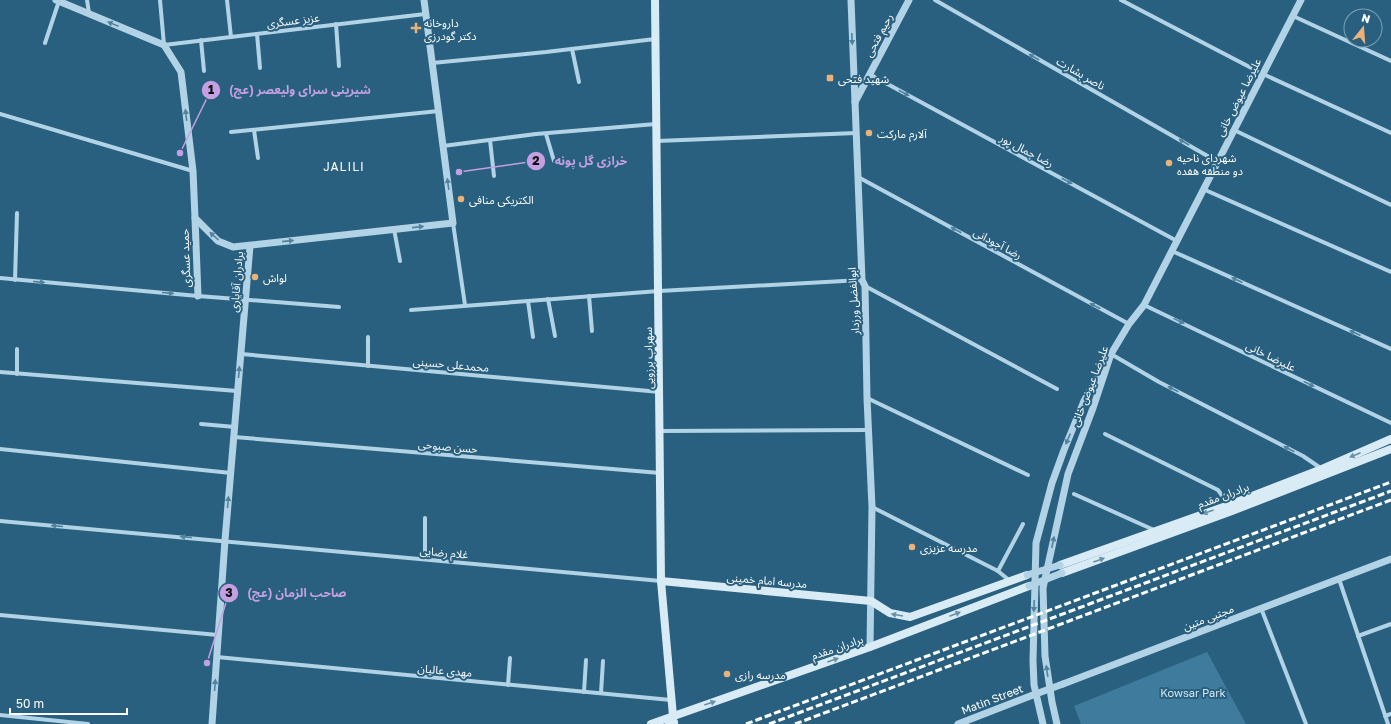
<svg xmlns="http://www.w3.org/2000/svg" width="1391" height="724" font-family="'Golos Text','Noto Sans Arabic',sans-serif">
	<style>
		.green { fill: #3e7b9d }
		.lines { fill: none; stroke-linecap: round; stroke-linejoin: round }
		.minor { stroke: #b1d3e5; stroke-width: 4 }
		.tertiary { stroke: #b1d3e5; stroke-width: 7 }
		.secondary { stroke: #d9ebf5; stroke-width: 8 }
		.rail { stroke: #fff; stroke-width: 3; stroke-dasharray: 7 3; stroke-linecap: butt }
		.tertiary-bridge { stroke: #b1d3e5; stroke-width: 7 }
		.oneway { fill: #52829e }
		.oneway2 { fill: #6791a9 }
		.poi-dot { fill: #ecb378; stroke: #296080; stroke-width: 1.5 }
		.labels { text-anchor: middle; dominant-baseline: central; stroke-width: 4; stroke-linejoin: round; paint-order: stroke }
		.street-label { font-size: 11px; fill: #fff; stroke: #296080 }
		.poi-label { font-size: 11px; fill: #fff; stroke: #296080; text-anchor: start }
		.park-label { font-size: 11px; fill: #d3e9f4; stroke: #296080 }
		.neighbourhood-label { font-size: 12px; letter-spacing: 1px; fill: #fff; stroke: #296080 }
		.leader { fill: none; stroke: #c4a0e2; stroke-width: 1.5 }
		.callout-dot { fill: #c4a0e2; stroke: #296080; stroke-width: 1.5 }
		.mark-label { font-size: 12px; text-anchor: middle; font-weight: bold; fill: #111 }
		.callout-label { font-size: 12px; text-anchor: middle; font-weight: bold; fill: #c4a0e2; stroke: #296080; stroke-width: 4; stroke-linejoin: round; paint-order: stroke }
	</style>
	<rect width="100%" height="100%" fill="#296080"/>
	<path class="green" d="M 1207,652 L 1246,724 L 1081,724 L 1074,706 Z"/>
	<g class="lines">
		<g class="minor">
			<path d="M 87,0 L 89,13"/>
			<path d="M 160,0 L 164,45 L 425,14"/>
			<path d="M 227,0 L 231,37"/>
			<path d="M 935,0 L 1218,162"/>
			<path d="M 1121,0 L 1263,74 L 1391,133"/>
			<path d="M 1293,16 L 1391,61"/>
			<path d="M 336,24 L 339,66"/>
			<path d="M 257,34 L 260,68"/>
			<path d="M 201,40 L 204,71"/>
			<path d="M 45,43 L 59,1"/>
			<path d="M 572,49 L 579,82"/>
			<path d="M 432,63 L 546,52 L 655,39"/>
			<path d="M 869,74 L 1177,241"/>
			<path d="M 0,114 L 193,171"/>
			<path d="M 254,130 L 258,158"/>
			<path d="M 1234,130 L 1391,205"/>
			<path d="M 231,132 L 439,111"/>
			<path d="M 546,134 L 554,161"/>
			<path d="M 490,140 L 494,176"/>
			<path d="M 657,141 L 856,133"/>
			<path d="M 443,146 L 536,134 L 656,124"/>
			<path d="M 858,177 L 1129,324"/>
			<path d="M 1203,189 L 1391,272"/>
			<path d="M 453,223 L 465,305"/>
			<path d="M 394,229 L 400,261"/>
			<path d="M 1172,251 L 1391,349"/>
			<path d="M 0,278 L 198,296 L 339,307"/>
			<path d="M 15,280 L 17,213"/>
			<path d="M 865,286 L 1057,389"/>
			<path d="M 589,296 L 592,331"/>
			<path d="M 548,299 L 555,336"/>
			<path d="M 528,301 L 533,337"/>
			<path d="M 1144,305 L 1391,423"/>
			<path d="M 411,310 L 659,291 L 862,280"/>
			<path d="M 368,337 L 368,366"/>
			<path d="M 241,354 L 660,392"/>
			<path d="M 1111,354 L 1159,382 L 1303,456 L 1322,469"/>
			<path d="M 0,372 L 237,391"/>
			<path d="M 17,374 L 17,349"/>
			<path d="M 867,398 L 1028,475"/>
			<path d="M 201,424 L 235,427"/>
			<path d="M 660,431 L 868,430"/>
			<path d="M 1105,434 L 1218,490 L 1229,505"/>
			<path d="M 234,437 L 660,473"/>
			<path d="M 0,449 L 231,473"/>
			<path d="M 1074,494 L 1154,530"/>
			<path d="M 872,507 L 998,571 L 1010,581"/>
			<path d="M 0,521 L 661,581"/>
			<path d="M 425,559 L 425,518"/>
			<path d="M 998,571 L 1023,524"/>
			<path d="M 1339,579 L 1388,724"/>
			<path d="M 1261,608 L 1306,724"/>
			<path d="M 0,615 L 218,635"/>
			<path d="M 1358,636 L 1391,624"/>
			<path d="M 217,657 L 671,700"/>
			<path d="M 508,685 L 510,658"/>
			<path d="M 584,692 L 586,660"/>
			<path d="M 601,693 L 603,661"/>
			<path d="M 0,715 L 88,724"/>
			<path d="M 1385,716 L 1391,714"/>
		</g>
		<g class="tertiary">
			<path d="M 56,0 L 164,45 L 181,72 L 193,171 L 195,218 L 218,241 L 233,247 L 453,223 L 424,0"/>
			<path d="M 851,0 L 862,280 L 865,286 L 867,398 L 872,507 L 870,647"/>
			<path d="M 855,102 L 909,0"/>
			<path d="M 195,218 L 198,296"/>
			<path d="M 1063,684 L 1391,559"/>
			<path d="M 212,724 L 225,540 L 250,246"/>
			<path d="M 958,724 L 1033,695"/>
			<path d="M 1043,724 L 1034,685 L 1033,661 L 1036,543 L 1052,483 L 1064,450 L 1084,401 L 1102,370"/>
			<path d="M 1057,724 L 1052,702 L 1045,656 L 1043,588 L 1068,474 L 1093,408 L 1111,354 L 1129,324 L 1144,305 L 1301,0"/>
		</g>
		<g class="secondary">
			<path d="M 655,0 L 661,581 L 673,716"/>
			<path d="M 1060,565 L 1229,505 L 1322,469 L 1391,439"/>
			<path d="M 1062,573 L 1232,511 L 1391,449"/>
			<path d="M 661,581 L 871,601 L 890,613 L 910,617 L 1027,575"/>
			<path d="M 651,724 L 870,647 L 1029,586"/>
			<path d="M 669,724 L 674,722"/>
		</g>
		<g class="rail">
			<path d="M 746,724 L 1391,482"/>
			<path d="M 769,724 L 1391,491"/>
			<path d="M 795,724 L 1391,500"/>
		</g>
		<g class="tertiary-bridge">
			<path d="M 1027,575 L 1060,565"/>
			<path d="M 1029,586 L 1062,573"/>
			<path d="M 1033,695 L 1063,684"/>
		</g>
	</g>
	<defs><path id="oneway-solid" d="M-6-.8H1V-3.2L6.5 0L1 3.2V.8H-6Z"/></defs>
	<g class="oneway">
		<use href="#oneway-solid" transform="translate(113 24) rotate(-158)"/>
		<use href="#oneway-solid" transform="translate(852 39) rotate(88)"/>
		<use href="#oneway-solid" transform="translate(1034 57) rotate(-150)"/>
		<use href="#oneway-solid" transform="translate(904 93) rotate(28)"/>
		<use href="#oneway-solid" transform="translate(186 115) rotate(-97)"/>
		<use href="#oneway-solid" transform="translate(1184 142) rotate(-150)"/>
		<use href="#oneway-solid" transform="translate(1067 181) rotate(28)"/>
		<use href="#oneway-solid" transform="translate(448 184) rotate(-98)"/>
		<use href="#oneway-solid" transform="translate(418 227) rotate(-6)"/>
		<use href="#oneway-solid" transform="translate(956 230) rotate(-152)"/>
		<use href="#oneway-solid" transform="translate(214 236) rotate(-138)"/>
		<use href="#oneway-solid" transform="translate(288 241) rotate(-6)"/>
		<use href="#oneway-solid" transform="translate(1237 280) rotate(-156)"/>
		<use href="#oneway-solid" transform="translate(39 282) rotate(5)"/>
		<use href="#oneway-solid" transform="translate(168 293) rotate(5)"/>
		<use href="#oneway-solid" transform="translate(1095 306) rotate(-152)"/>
		<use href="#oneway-solid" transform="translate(1179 321) rotate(26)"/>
		<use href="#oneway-solid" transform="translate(1355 333) rotate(-156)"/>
		<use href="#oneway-solid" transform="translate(239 372) rotate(-85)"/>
		<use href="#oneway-solid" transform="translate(1309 384) rotate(26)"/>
		<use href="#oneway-solid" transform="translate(1173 389) rotate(-153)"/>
		<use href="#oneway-solid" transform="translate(1068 439) rotate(113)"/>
		<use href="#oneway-solid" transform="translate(1289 449) rotate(-153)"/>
		<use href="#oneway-solid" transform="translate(228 502) rotate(-85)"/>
		<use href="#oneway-solid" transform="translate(57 526) rotate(-175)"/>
		<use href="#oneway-solid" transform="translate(186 537) rotate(-175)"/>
		<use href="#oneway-solid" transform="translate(1053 542) rotate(-78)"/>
		<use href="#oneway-solid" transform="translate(1034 606) rotate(92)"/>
		<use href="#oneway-solid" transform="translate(1047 671) rotate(-98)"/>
		<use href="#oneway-solid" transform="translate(215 685) rotate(-86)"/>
	</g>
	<g class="oneway2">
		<use href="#oneway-solid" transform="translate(1355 455) rotate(157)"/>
		<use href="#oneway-solid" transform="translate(1208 512) rotate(160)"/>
		<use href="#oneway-solid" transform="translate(1099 560) rotate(-20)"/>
		<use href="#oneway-solid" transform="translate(955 614) rotate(-21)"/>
		<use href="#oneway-solid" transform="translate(897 615) rotate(-170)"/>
		<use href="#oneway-solid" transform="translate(833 660) rotate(-19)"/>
		<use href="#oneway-solid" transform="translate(710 703) rotate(-19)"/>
	</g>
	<g class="poi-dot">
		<path d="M414 22h4v4h4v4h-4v4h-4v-4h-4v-4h4z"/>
		<rect x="826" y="74" width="8" height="8" rx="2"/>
		<circle cx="869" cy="133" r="4"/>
		<circle cx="1169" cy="163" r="4"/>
		<circle cx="461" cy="199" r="4"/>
		<circle cx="255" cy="277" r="4"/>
		<circle cx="912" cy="547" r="4"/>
		<circle cx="727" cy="674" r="4"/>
	</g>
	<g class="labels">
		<g class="street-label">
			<text transform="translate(293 20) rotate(-7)">عزیز عسگری</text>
			<text transform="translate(878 35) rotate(-62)">رحیم فتحی</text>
			<text transform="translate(1081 73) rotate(30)">ناصر بشارت</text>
			<text transform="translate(1238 97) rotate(-63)">علیرضا عیوض خانی</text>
			<text transform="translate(1027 150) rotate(28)">رضا جمال پور</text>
			<text transform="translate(998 243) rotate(28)">رضا آجودانی</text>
			<text transform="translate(185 258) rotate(-92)">حمید عسگری</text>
			<text transform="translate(236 282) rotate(-85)">برادران آقایاری</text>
			<text transform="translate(853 301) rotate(-93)">ابوالفضل ورزدار</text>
			<text transform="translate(1271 356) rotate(26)">علیرضا خانی</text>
			<text transform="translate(648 358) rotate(-91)">سهراب برزویی</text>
			<text transform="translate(451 364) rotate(5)">محمدعلی حسینی</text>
			<text transform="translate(1089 386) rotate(-69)">علیرضا عیوض خانی</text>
			<text transform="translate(448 446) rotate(5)">حسن صبوحی</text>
			<text transform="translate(1223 495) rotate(-20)">برادران مقدم</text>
			<text transform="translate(444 552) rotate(5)">غلام رضایی</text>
			<text transform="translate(767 580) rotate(5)">مدرسه امام خمینی</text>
			<text transform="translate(1208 617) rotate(-21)">مجتبی متین</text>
			<text transform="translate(837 647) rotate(-19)">برادران مقدم</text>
			<text transform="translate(445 670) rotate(5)">مهدی عالیان</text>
			<text transform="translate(992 699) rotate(-21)">Matin Street</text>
		</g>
		<g class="poi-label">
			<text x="424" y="22">داروخانه<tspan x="424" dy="13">دکتر گودرزی</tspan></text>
			<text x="838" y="78">شهید فتحی</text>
			<text x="877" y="133">آلارم مارکت</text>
			<text x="1177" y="157">شهردای ناحیه<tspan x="1177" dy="13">دو منطقه هفده</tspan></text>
			<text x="469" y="199">الکتریکی منافی</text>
			<text x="263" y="277">لواش</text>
			<text x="920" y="547">مدرسه عزیزی</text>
			<text x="735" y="674">مدرسه رازی</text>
		</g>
		<g class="park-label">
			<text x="1193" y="692">Kowsar Park</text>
		</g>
		<g class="neighbourhood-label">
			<text x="344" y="166">JALILI</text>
		</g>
	</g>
	<path class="leader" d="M180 153L211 90M459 172L536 161M207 663L229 593"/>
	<g class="callout-dot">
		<circle cx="180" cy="153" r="4"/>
		<circle cx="459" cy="172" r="4"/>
		<circle cx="207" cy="663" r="4"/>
		<circle cx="211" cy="90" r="10"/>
		<circle cx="536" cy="161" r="10"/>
		<circle cx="229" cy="593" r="10"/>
	</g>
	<g class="mark-label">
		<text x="211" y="94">1</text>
		<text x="536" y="165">2</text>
		<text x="229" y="597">3</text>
	</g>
	<g class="callout-label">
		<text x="300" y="94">شیرینی سرای ولیعصر (عج)</text>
		<text x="591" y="165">خرازی گل پونه</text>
		<text x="297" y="597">صاحب الزمان (عج)</text>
	</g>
	<g transform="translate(1363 28) rotate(17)"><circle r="19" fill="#296080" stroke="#7fa0b3"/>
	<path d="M0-3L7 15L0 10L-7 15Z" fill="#ecb378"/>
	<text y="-6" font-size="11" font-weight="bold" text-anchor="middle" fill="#ffffff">N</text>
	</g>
	<path d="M10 708v6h117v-6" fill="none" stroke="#ffffff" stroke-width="2"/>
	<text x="16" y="708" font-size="12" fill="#ffffff" stroke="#296080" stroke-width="3" paint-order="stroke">50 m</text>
</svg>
